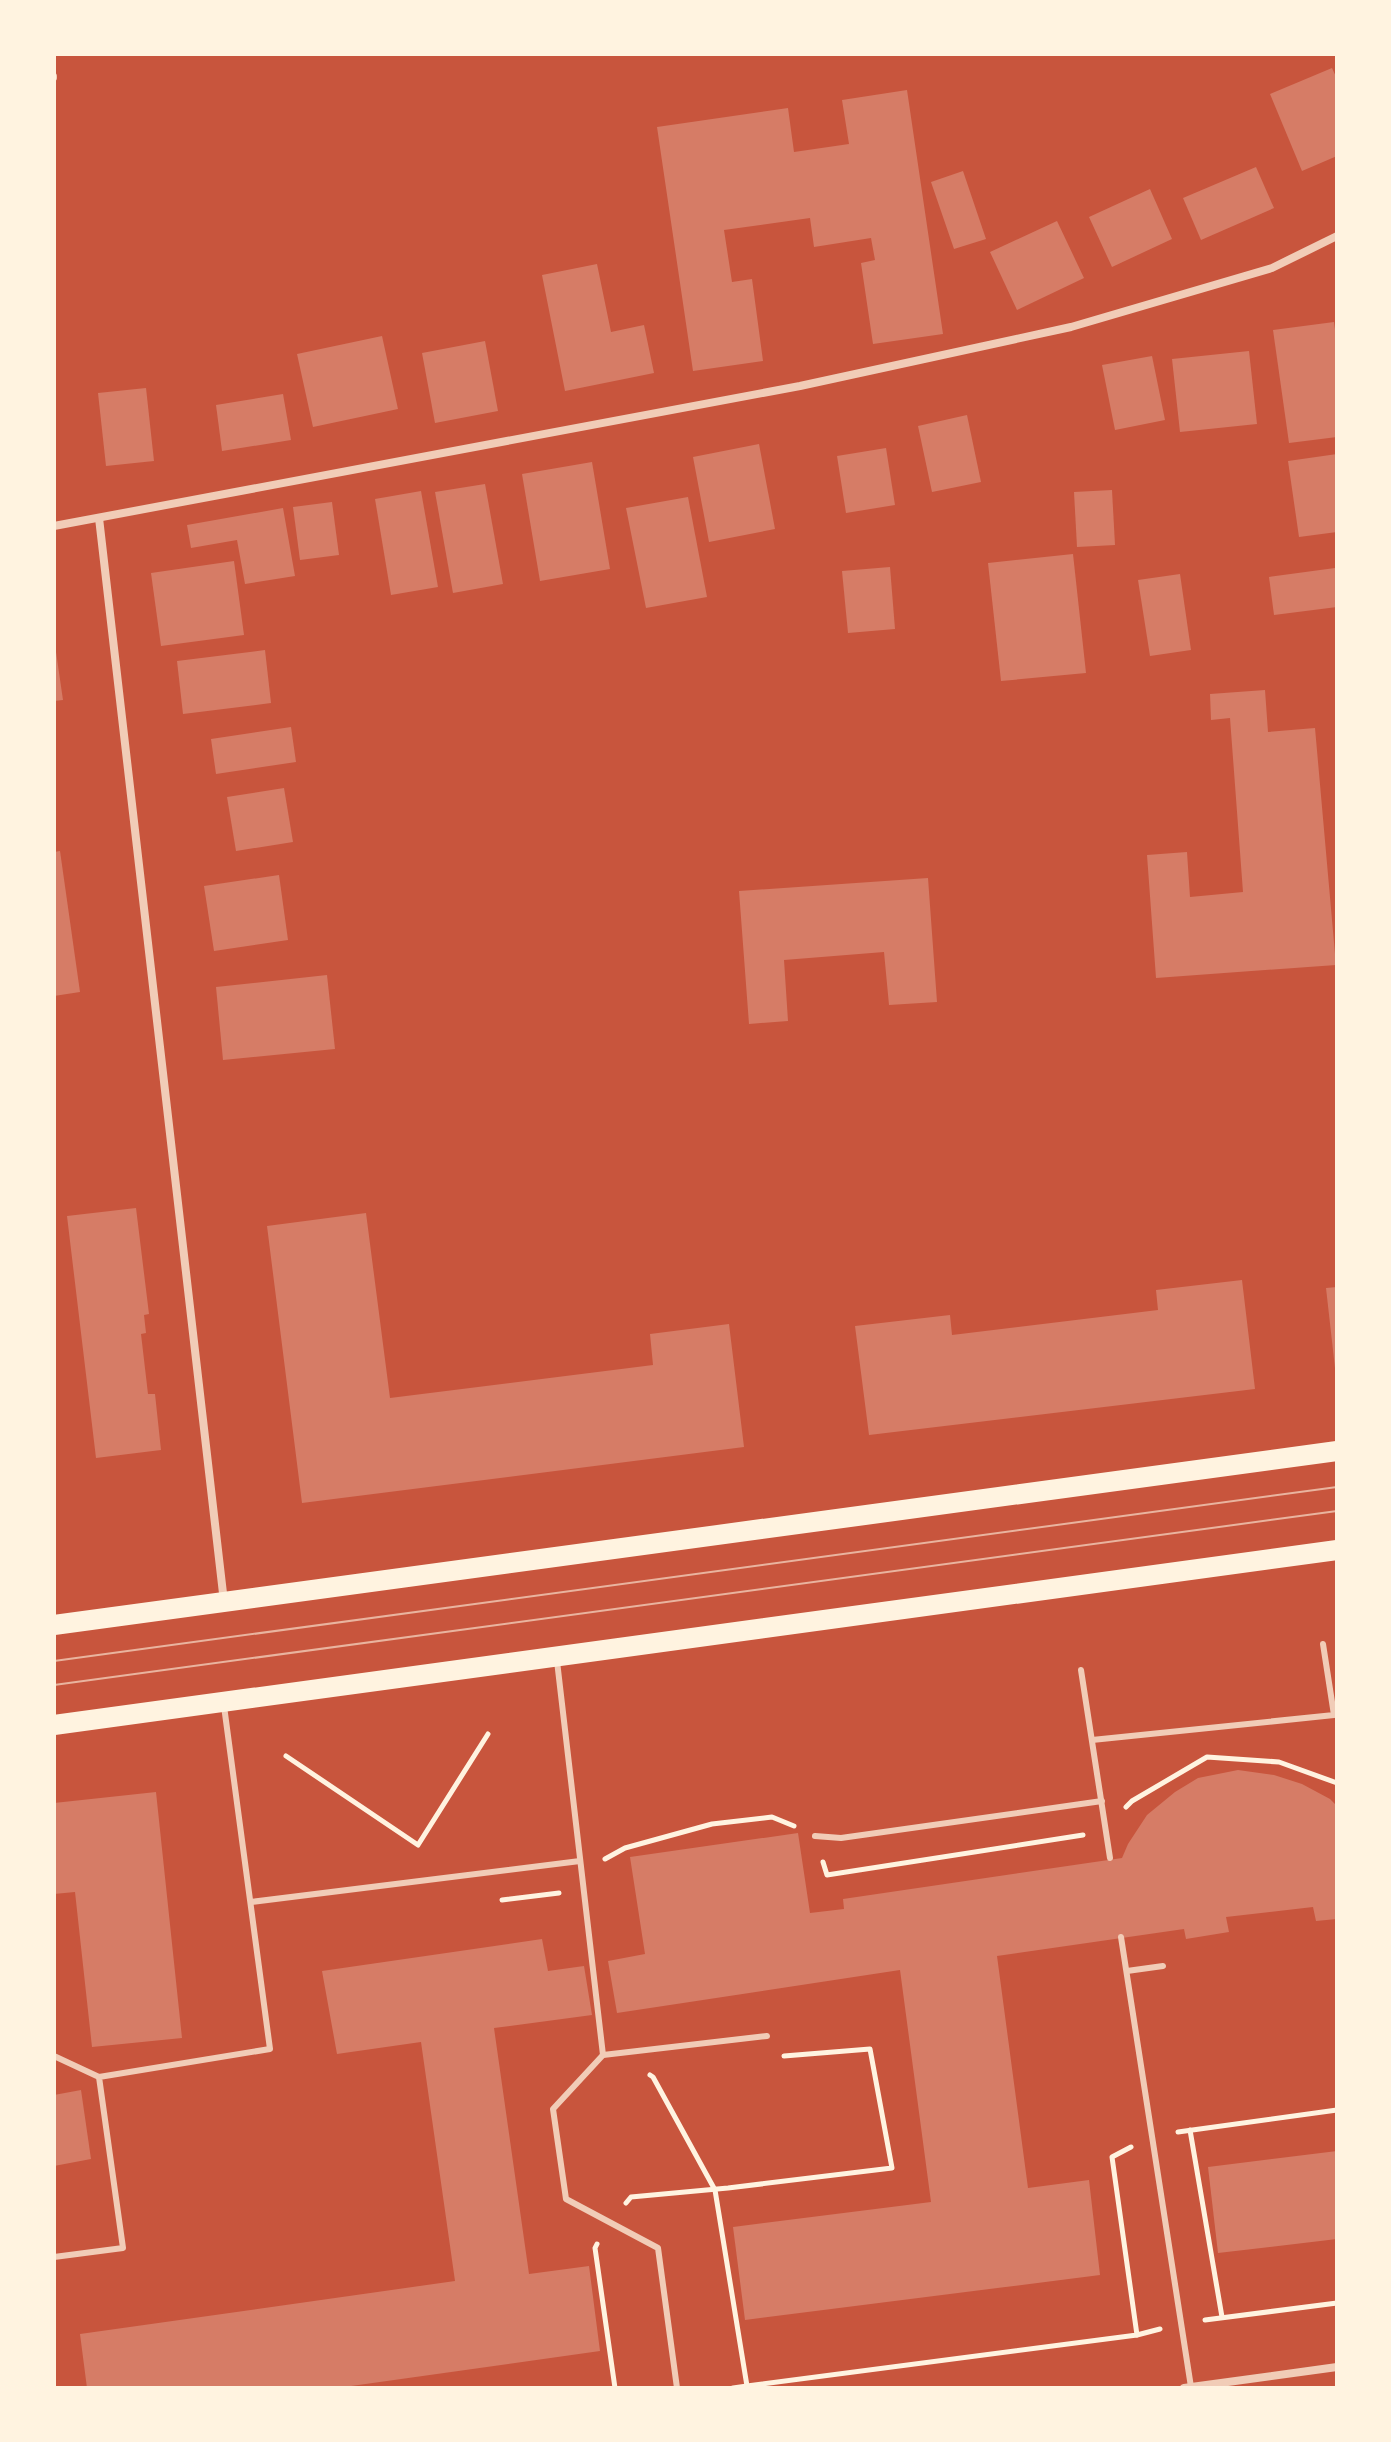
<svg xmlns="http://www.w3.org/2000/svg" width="1391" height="2442" font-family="Helvetica,sans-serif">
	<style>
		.building { fill: #d67c66 }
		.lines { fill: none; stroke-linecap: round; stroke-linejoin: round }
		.path { stroke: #fff3e0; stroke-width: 5 }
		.service { stroke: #f1ccb7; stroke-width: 6 }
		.minor { stroke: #f1ccb7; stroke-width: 8 }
		.primary { stroke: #fff3e0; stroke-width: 20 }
		.tram { stroke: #e9b49f; stroke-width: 2 }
	</style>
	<rect width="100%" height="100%" fill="#c8553d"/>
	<g class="building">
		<path d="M 1332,68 L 1337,79 L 1337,156 L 1302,171 L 1270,94 Z"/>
		<path d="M 907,90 L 943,334 L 873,344 L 861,263 L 875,260 L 871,238 L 814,247 L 810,218 L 724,230 L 732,282 L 752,279 L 763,361 L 693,371 L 657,127 L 788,108 L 794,152 L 849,144 L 842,100 Z"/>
		<path d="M 1256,167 L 1274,208 L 1201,240 L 1183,198 Z"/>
		<path d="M 963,171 L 986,239 L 954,249 L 931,182 Z"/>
		<path d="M 1150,189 L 1172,239 L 1112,267 L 1089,217 Z"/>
		<path d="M 1057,221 L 1084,278 L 1017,310 L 990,252 Z"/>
		<path d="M 597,264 L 611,332 L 644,325 L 654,373 L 565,391 L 542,275 Z"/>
		<path d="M 1334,322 L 1337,345 L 1337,437 L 1289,443 L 1273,330 Z"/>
		<path d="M 382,336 L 398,409 L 313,427 L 297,354 Z"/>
		<path d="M 485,341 L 498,411 L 435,423 L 422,353 Z"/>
		<path d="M 1249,351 L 1257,424 L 1180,432 L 1172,359 Z"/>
		<path d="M 1152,356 L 1165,420 L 1115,430 L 1102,365 Z"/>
		<path d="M 146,388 L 154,461 L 106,466 L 98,393 Z"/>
		<path d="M 283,394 L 291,440 L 222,451 L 216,405 Z"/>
		<path d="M 967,415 L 981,482 L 932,492 L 918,426 Z"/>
		<path d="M 759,444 L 775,529 L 709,542 L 693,457 Z"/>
		<path d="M 886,448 L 895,505 L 846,513 L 837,456 Z"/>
		<path d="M 1337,454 L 1337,532 L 1299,537 L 1288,461 Z"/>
		<path d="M 592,462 L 610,569 L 540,581 L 522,474 Z"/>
		<path d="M 485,484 L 503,584 L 453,593 L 435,492 Z"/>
		<path d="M 1112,490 L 1115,545 L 1077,547 L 1074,492 Z"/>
		<path d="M 421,491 L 438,587 L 391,595 L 375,499 Z"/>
		<path d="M 688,497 L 707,597 L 646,608 L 626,508 Z"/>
		<path d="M 332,502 L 339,555 L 300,560 L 293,507 Z"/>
		<path d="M 283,508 L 295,576 L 245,584 L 237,540 L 191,548 L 187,525 Z"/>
		<path d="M 1073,554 L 1086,673 L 1001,681 L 988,563 Z"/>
		<path d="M 234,561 L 244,635 L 161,646 L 151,573 Z"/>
		<path d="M 890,567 L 895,629 L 848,633 L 842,571 Z"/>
		<path d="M 1335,568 L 1337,607 L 1274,615 L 1269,577 Z"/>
		<path d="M 1180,574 L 1191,650 L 1150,656 L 1138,580 Z"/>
		<path d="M 265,650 L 271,703 L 183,714 L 177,661 Z"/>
		<path d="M 56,652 L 63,700 L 54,701 L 54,653 Z"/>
		<path d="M 1265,690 L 1268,732 L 1315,728 L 1336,965 L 1156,978 L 1147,855 L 1187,852 L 1190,897 L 1243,892 L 1230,718 L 1211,720 L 1210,694 Z"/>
		<path d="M 291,727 L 296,762 L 216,774 L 211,739 Z"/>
		<path d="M 284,788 L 293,842 L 236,851 L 227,797 Z"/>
		<path d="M 60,851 L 80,992 L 54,996 L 54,852 Z"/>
		<path d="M 279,875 L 288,940 L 214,951 L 204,886 Z"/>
		<path d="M 928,878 L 937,1002 L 889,1005 L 884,952 L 784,960 L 788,1021 L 749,1024 L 739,891 Z"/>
		<path d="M 327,975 L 335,1049 L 223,1060 L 216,987 Z"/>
		<path d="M 136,1208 L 149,1314 L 144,1315 L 146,1333 L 141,1334 L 148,1394 L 155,1394 L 161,1450 L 96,1458 L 67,1216 Z"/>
		<path d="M 366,1213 L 390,1398 L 653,1365 L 650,1334 L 729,1324 L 744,1447 L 302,1503 L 267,1226 Z"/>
		<path d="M 1242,1280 L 1255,1389 L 869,1435 L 855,1326 L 950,1315 L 952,1335 L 1158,1310 L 1156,1290 Z"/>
		<path d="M 1337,1287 L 1337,1367 L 1335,1368 L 1326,1288 Z"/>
		<path d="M 1238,1770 L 1274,1775 L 1302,1784 L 1330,1799 L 1337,1806 L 1337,1919 L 1316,1921 L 1313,1907 L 1226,1917 L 1229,1932 L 1186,1939 L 1184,1929 L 997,1956 L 1028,2188 L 1089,2180 L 1100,2275 L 745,2320 L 733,2227 L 931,2202 L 900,1970 L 617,2013 L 608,1961 L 645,1954 L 630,1857 L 798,1833 L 810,1913 L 844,1909 L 843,1899 L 1122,1858 L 1128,1844 L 1147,1815 L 1175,1792 L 1198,1778 Z"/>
		<path d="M 156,1792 L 182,2038 L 92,2047 L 75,1892 L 54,1894 L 54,1803 Z"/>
		<path d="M 542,1939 L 548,1971 L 584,1966 L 592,2015 L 494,2028 L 529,2274 L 589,2266 L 600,2351 L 337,2388 L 87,2388 L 80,2334 L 455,2281 L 421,2042 L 337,2054 L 322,1971 Z"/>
		<path d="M 81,2090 L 91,2159 L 54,2166 L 54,2095 Z"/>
		<path d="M 1337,2151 L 1337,2239 L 1218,2253 L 1208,2167 Z"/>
	</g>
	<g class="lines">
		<g class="path">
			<path d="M 286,1756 L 418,1845 L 488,1734"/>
			<path d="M 1126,1807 L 1132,1801 L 1207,1757 L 1279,1762 L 1337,1783"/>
			<path d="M 605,1859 L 625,1848 L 712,1824 L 772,1817 L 794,1826"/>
			<path d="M 823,1862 L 827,1875 L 1083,1835"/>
			<path d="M 502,1900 L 559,1893"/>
			<path d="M 650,2075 L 653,2077 L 715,2190 L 747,2386 L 1137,2335 L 1112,2157 L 1131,2147"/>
			<path d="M 1190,2130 L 1222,2317"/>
			<path d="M 1178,2132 L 1337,2110"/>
			<path d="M 626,2203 L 631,2197 L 728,2188 L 892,2168 L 870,2049 L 784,2056"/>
			<path d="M 597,2244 L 595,2248 L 615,2388"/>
			<path d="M 1205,2320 L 1337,2303"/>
			<path d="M 1137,2335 L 1160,2329"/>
			<path d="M 733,2388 L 747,2386"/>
		</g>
		<g class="service">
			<path d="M 54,76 L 54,78"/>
			<path d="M 557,1661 L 603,2055"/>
			<path d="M 1081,1670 L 1110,1858"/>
			<path d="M 1092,1740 L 1334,1715 L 1323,1644"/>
			<path d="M 815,1836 L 841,1838 L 1102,1801"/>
			<path d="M 251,1902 L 580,1861"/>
			<path d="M 1121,1937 L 1191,2387"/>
			<path d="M 1127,1971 L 1163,1966"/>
			<path d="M 54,2056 L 99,2077"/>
			<path d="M 54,2257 L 123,2248 L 99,2077 L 270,2049 L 224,1706"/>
			<path d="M 677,2388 L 658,2248 L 566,2199 L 553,2109 L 603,2055 L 767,2036"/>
		</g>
		<g class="minor">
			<path d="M 99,518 L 224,1602"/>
			<path d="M 54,526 L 800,386 L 1071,327 L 1272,268 L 1337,236"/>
			<path d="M 1184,2388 L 1337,2367"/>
		</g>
		<g class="primary">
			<path d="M 54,1625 L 1337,1451"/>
			<path d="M 54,1725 L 1337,1550"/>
		</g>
		<g class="tram">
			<path d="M 54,1661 L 1337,1487"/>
			<path d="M 54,1685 L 1337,1511"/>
		</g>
	</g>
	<rect width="1391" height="2442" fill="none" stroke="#fff3e0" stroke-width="112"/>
</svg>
